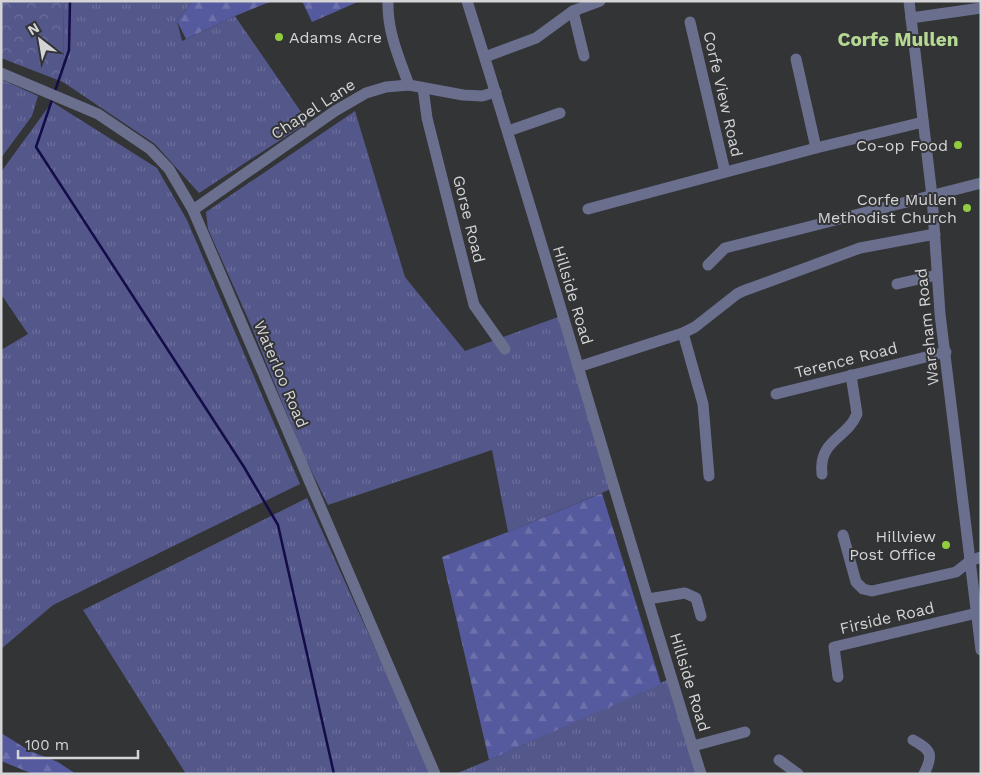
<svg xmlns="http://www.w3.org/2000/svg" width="982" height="775" font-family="'Work Sans',sans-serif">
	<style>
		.grass { fill: url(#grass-tufts) }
		.forest { fill: url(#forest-firs) }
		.park { fill: url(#park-crowns) }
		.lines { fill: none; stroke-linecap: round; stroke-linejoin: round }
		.stream { stroke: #140b49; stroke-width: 2.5 }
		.minor { stroke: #6b6f8e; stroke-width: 11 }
		.poi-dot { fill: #91cd3f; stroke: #333436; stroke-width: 2 }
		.labels { text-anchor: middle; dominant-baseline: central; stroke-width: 4; stroke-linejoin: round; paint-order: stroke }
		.poi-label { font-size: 16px; fill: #d4d4d6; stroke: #333436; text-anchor: end }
		.street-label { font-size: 16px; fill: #d4d4d6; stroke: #333436 }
		.quarter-label { font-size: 19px; font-weight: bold; fill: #b5d892; stroke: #333436 }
	</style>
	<defs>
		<pattern id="grass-tufts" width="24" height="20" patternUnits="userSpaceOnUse" patternTransform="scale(1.25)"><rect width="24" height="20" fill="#54578a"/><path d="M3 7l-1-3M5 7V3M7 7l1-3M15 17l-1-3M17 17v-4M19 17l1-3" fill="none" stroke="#6c6e9a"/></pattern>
		<pattern id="forest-firs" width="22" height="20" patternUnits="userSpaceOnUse" patternTransform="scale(1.25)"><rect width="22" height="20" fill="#55599d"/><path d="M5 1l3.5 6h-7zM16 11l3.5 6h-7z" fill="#6d70aa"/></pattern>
		<pattern id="park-crowns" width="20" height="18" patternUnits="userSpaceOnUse" patternTransform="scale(1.25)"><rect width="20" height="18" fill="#54578a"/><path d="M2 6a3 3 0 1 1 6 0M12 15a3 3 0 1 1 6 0" fill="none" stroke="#6c6e9a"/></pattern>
	</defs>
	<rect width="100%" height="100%" fill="#333436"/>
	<g class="grass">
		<path d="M 64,1 L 193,1 L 177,21 L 182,41 L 235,16 L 308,122 L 199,193 L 155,144 L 63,82 Z"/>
		<path d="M 1,79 L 38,96 L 32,116 L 1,158 Z"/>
		<path d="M 52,102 L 157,168 L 187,220 L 300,484 L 53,605 L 1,649 L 1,350 L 28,334 L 1,294 L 1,172 Z"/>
		<path d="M 355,111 L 405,277 L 465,351 L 558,317 L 611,489 L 508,532 L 492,450 L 328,505 L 303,454 L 250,323 L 208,229 L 206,212 Z"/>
		<path d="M 307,498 L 432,774 L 186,774 L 83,610 Z"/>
		<path d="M 669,679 L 697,774 L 455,774 L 489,760 Z"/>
	</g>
	<g class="forest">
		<path d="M 193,1 L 272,1 L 235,16 L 186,39 L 177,21 Z"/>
		<path d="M 302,1 L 360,1 L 312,22 Z"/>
		<path d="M 602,493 L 661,684 L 489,760 L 442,557 L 508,532 Z"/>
		<path d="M 1,733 L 30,751 L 58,762 L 76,774 L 33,774 L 1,761 Z"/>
	</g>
	<path class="park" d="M 1,1 L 64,1 L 63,82 L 1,58 Z"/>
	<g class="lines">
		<g class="stream">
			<path d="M 55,91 L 69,50 L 70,1"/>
			<path d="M 52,100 L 36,147 L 244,467 L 278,525 L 334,774"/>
		</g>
		<g class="minor">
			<path d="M 388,1 C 387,31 399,58 409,85"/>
			<path d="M 467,1 C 548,258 621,517 701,774"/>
			<path d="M 909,1 L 932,196 L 940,314 L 981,650"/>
			<path d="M 573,11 L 584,56"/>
			<path d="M 911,18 L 981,8"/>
			<path d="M 690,22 L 725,172"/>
			<path d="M 485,57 L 536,38 L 573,11 L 600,1"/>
			<path d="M 796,59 L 816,148"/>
			<path d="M 1,73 L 98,114 L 150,149 L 169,169 L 193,210 L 435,774"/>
			<path d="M 423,88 L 427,118 L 474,305 L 505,349"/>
			<path d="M 508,131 L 560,113"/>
			<path d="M 588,209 L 816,148 L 923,122"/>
			<path d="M 193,210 L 335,111 L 366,93 L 386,87 L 409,85 L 463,95 L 482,96 L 496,92"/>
			<path d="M 708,265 L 725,248 L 981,183"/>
			<path d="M 897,284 L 937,275"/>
			<path d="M 683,333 L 703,404 L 709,476"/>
			<path d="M 578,367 L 683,333 L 695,327 L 737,294 L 743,291 L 860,248 L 935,234"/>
			<path d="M 776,394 L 946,352"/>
			<path d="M 822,474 C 818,440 847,439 857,414 L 851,375"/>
			<path d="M 843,535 L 856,582 L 863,589 L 872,591 L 956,572 L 970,561 L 981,557"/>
			<path d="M 648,599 L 685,593 L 696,598 L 701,616"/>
			<path d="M 838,677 L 834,647 L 977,613"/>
			<path d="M 913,740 C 931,750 934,754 924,774"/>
			<path d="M 693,746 L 745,732"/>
			<path d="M 779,760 L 798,774"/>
		</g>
	</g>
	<g class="poi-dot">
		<circle cx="279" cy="37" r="5"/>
		<circle cx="958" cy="145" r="5"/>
		<circle cx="967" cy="208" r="5"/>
		<circle cx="946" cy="545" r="5"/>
	</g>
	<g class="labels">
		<g class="poi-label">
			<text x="289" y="37" text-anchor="start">Adams Acre</text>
			<text x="948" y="145">Co-op Food</text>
			<text x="957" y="199">Corfe Mullen<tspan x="957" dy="18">Methodist Church</tspan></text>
			<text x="936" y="536">Hillview<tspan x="936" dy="18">Post Office</tspan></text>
		</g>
		<g class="street-label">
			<text transform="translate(723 94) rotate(77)">Corfe View Road</text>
			<text transform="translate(313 109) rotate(-33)">Chapel Lane</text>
			<text transform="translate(469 219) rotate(76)">Gorse Road</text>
			<text transform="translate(573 295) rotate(73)">Hillside Road</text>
			<text transform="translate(927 327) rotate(-96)">Wareham Road</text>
			<text transform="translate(846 360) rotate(-14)">Terence Road</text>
			<text transform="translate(281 374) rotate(67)">Waterloo Road</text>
			<text transform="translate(887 618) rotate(-13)">Firside Road</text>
			<text transform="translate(690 682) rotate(73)">Hillside Road</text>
		</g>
		<g class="quarter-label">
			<text x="898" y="39">Corfe Mullen</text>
		</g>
	</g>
	<rect width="982" height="775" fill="none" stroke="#d4d4d6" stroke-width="5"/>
	<g transform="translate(40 40) rotate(329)" stroke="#333436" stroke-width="4" paint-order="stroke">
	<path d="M0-4L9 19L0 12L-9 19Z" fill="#d4d4d6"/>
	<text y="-8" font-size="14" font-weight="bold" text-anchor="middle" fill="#d4d4d6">N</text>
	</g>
	<path d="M18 750v8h120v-8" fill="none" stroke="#d4d4d6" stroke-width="2.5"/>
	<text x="25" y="750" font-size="15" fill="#d4d4d6" stroke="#333436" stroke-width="4" paint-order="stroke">100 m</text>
</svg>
